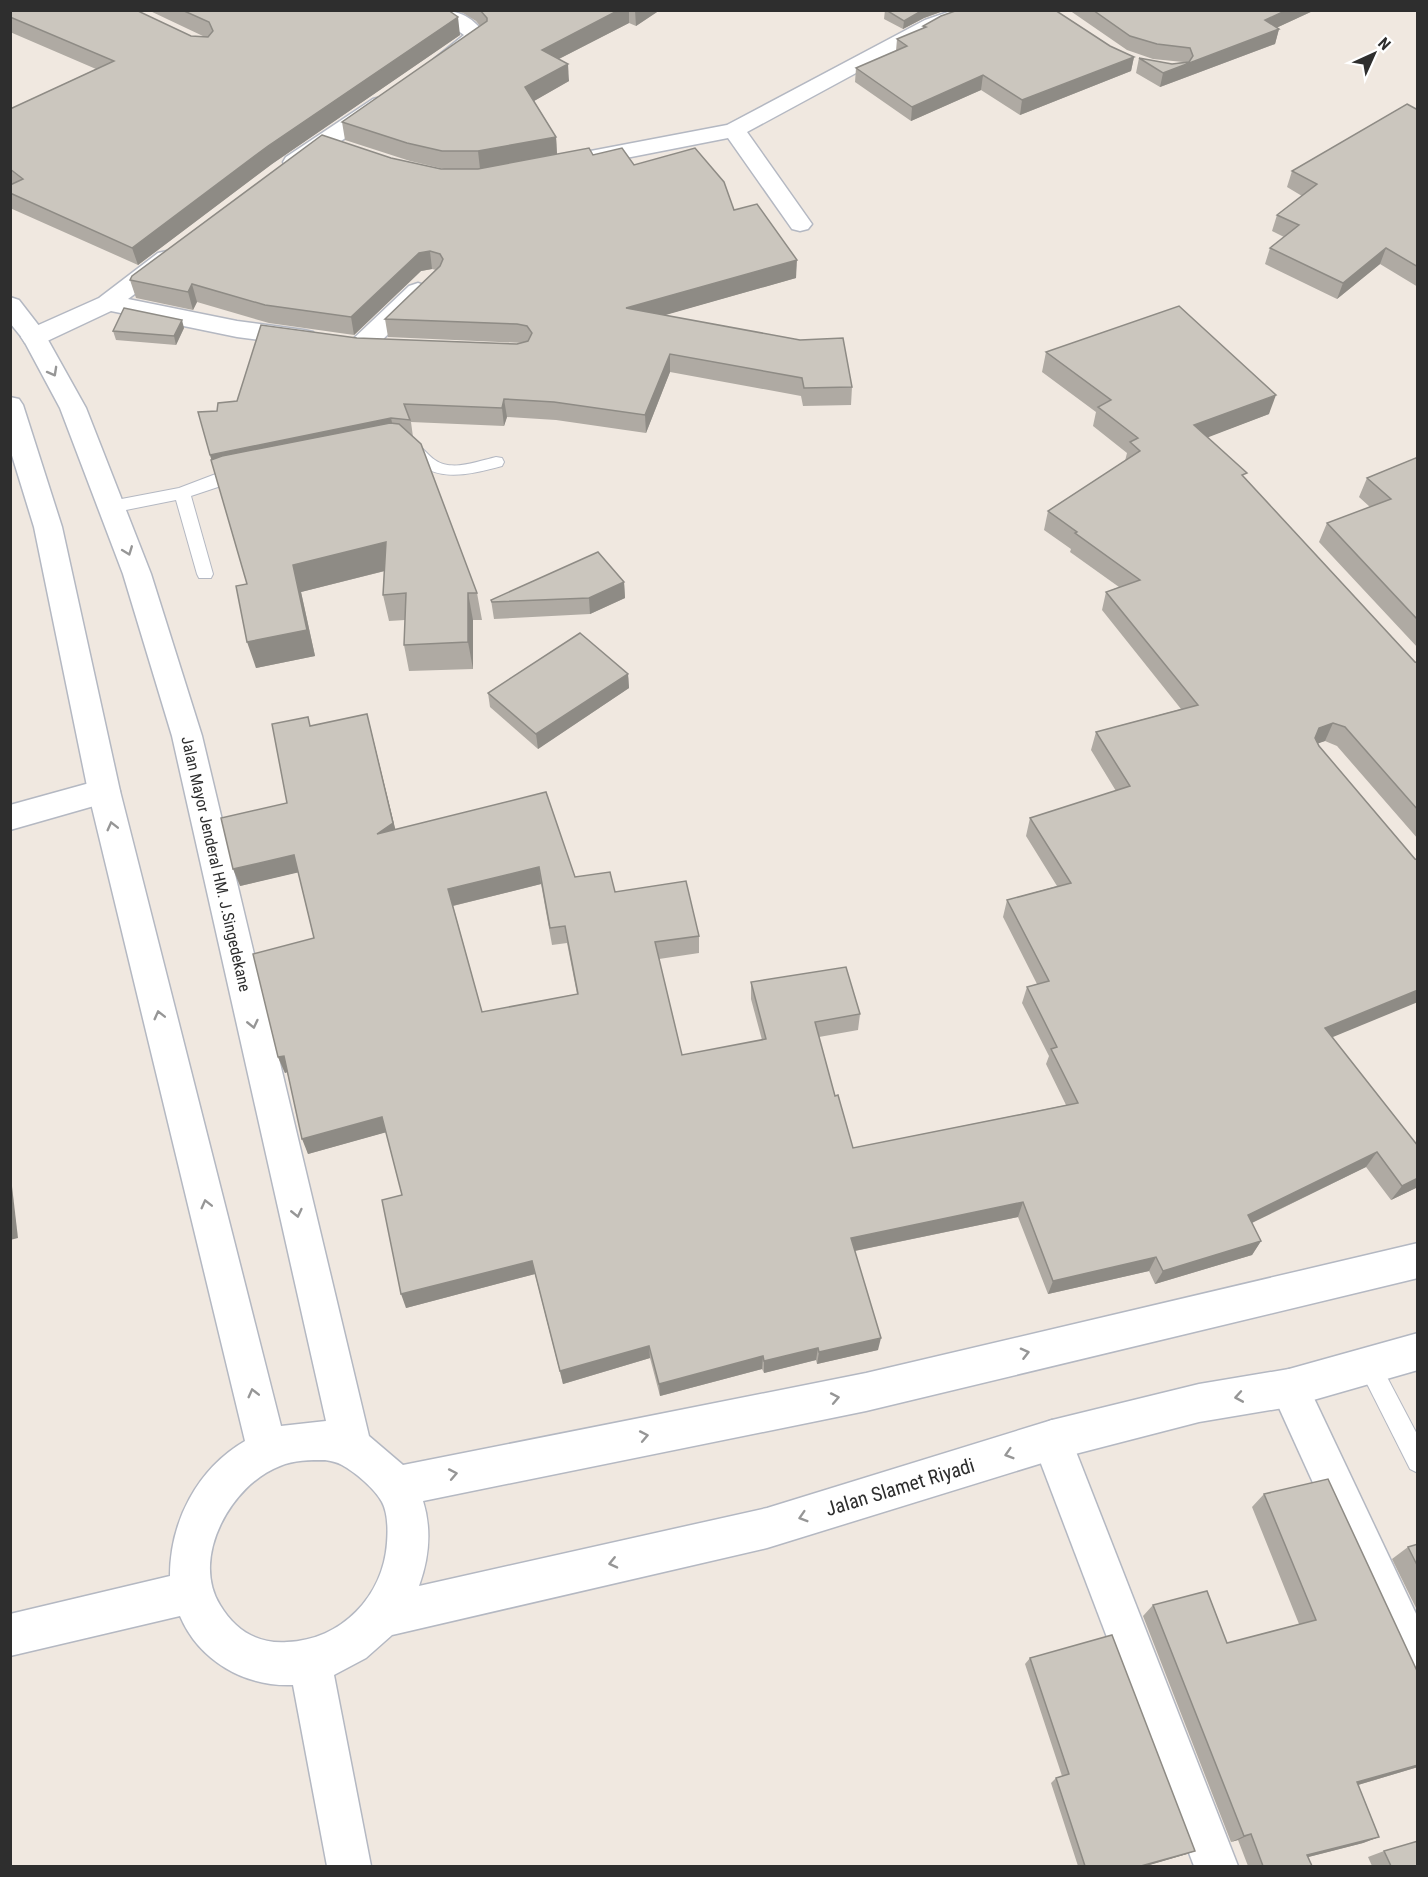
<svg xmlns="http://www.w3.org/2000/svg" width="1428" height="1877" font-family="'Roboto Condensed',sans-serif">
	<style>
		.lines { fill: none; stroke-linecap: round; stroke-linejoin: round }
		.lane-casing { stroke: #b4b8c2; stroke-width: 2 }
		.street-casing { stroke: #b4b8c2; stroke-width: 3 }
		.secondary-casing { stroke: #b4b8c2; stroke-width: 3 }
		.lane { fill: #fff; fill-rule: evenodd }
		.street { fill: #fff; fill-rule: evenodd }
		.secondary { fill: #fff; fill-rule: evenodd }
		.wall { fill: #afaaa3; fill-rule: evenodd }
		.shaded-wall { fill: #8e8b85 }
		.building { fill: #cbc6be; stroke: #8e8b85; stroke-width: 1.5; fill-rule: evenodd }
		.oneway { stroke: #969696 }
		.labels { text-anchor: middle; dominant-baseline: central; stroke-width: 4.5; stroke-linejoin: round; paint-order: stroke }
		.street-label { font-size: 16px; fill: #2e2e2e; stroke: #fff }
		.near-street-label { font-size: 20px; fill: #2e2e2e; stroke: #fff }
	</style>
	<rect width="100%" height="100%" fill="#f0e8e0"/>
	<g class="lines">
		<defs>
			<g id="lane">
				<path d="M 413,443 C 422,445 427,455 435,460 C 452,472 478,461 496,457 L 502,458 L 504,462 L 502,466 C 465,476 429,485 405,448 L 407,444 Z"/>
				<path d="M 242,468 L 248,469 L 250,473 L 248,477 L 191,496 L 213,574 L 211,578 L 199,578 L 197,574 L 176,500 L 111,513 L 105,511 L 103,507 L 105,503 L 111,501 L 179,488 L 221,472 Z"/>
				<path d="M 1369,1355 L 1377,1358 L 1418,1436 L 1418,1473 L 1410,1469 L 1358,1366 L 1361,1358 Z"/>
			</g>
			<g id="street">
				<path d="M 429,10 C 457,10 470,13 487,37 C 478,50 453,67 437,64 L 434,59 L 464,35 Z"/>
				<path d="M 954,10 L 987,10 L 984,14 L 939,28 L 747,132 L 812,224 L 808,229 L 800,231 L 792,229 L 728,138 L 580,167 L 572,165 L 569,160 L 572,155 L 580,153 L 727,125 L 925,20 Z"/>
				<path d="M 381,97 L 389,99 L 392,104 L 389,109 L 302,167 L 294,169 L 286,167 L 283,162 L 286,157 L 373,99 Z"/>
				<path d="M 167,251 L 176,253 L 179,258 L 176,263 L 128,299 L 237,321 L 304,330 L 313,332 L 317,338 L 313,344 L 304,346 L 237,337 L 111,311 L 43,343 L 34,345 L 25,343 L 21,337 L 25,331 L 99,298 L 158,253 Z"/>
				<path d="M 418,283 L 427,286 L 430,291 L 427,296 L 370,352 L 361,354 L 352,352 L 348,346 L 352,340 L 409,286 Z"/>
				<path d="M 104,779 L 115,782 L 120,791 L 115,800 L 10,830 L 10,805 Z"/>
				<path d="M 1289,1369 L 1303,1375 L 1418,1618 L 1418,1687 L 1403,1681 L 1270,1388 L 1275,1375 Z"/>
				<path d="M 1052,1420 L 1066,1426 L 1238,1866 L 1194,1866 L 1032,1440 L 1038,1426 Z"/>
			</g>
			<path id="secondary" d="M 10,297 L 19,300 L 43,331 L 86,408 L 151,574 L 202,736 L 369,1436 L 403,1465 L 866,1373 L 1418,1243 L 1418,1278 L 866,1411 L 423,1501 C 432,1530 429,1558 419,1586 L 767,1508 L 1052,1420 L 1199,1384 L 1289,1369 L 1418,1333 L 1418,1370 L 1289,1407 L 1199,1422 L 1052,1460 L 767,1548 L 392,1635 L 366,1658 L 334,1675 L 371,1866 L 327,1866 L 293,1685 C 245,1687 199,1661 180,1616 L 10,1656 L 10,1614 L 170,1576 C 170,1522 197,1469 245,1441 L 88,791 L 34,527 L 10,449 L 10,397 L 19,399 L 23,405 L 62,527 L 120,791 L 281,1426 L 326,1421 L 172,736 L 123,574 L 60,408 L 23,339 L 10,323 ZM 325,1460 C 331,1461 337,1462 342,1465 C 355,1472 375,1489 382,1502 C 388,1513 388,1531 387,1543 C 383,1596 342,1640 287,1642 C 257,1644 235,1630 220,1605 C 190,1557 232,1484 280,1466 C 294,1460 310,1460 325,1460 Z"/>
		</defs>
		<use href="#lane" class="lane-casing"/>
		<use href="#street" class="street-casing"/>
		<use href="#secondary" class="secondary-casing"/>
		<use href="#lane" class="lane"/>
		<use href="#street" class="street"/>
		<use href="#secondary" class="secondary"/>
	</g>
	<g class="wall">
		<path d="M 148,10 L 448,10 L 460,35 L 272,164 L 138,265 L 10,208 L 10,185 L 13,184 L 10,182 L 10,109 L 96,69 L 10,32 L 10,17 L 191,36 L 205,37 Z"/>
		<path d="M 449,10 L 660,10 L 636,26 L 629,23 L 559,59 L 569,81 L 534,101 L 556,137 L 557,154 L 480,169 L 444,169 L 410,161 L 345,140 L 342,122 L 480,26 L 476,21 L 463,13 Z"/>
		<path d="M 885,10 L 946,10 L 924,18 L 903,29 L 884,19 Z"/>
		<path d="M 1069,10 L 1315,10 L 1276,28 L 1279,29 L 1275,44 L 1160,87 L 1136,73 L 1139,58 L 1172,64 L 1183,62 L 1153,59 L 1127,50 Z"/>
		<path d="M 923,26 L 1110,46 L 1134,57 L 1131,71 L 1020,115 L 981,90 L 911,121 L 855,82 L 856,68 L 896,51 L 897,39 L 923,29 Z"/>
		<path d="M 1418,110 L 1418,287 L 1380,264 L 1337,299 L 1265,264 L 1270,248 L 1284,237 L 1272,231 L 1277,215 L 1302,196 L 1287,187 L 1292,171 Z"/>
		<path d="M 593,155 L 634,165 L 734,210 L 796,278 L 664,315 L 852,387 L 851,405 L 803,406 L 801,396 L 670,372 L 646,433 L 556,420 L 507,417 L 504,426 L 411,422 L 413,437 L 477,593 L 482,620 L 473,620 L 473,669 L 409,671 L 404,645 L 405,620 L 389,621 L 383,595 L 385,571 L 301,592 L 315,656 L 256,668 L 247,584 L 198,412 L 217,411 L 357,338 L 517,344 L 523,343 L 388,337 L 385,319 L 436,270 L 432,269 L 421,271 L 354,335 L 269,323 L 197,302 L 193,310 L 136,298 L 130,280 L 391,158 L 441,169 L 478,169 Z"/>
		<path d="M 184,328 L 176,345 L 116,340 L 113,331 Z"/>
		<path d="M 1046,352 L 1269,414 L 1207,437 L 1415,662 L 1418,663 L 1418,839 L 1337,746 L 1325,741 L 1318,743 L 1332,1037 L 1418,1146 L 1418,1187 L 1391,1200 L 1366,1167 L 1252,1223 L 1261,1241 L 1252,1255 L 1155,1284 L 1149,1271 L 1048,1294 L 1018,1217 L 855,1251 L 878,1350 L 817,1364 L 816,1360 L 764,1373 L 762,1369 L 660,1396 L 650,1358 L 563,1384 L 535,1274 L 406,1308 L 402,1195 L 386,1132 L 308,1154 L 287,1072 L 285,1073 L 278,1057 L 314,938 L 298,872 L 240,886 L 287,803 L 311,726 L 367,714 L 395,829 L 575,877 L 615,892 L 699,936 L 699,953 L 659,959 L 682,1055 L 762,1040 L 751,999 L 751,982 L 860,1014 L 858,1030 L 819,1037 L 835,1096 L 853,1148 L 1066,1105 L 1046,1064 L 1049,1056 L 1022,1003 L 1027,987 L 1037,984 L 1003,917 L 1007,900 L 1057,886 L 1026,836 L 1030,818 L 1116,791 L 1091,750 L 1096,732 L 1181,709 L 1102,610 L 1106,592 L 1119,587 L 1070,552 L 1071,549 L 1044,530 L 1048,511 L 1125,461 L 1127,453 L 1093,426 L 1096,412 L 1042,372 ZM 541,884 L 552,945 L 567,943 L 577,994 L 482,1012 L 453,906 Z"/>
		<path d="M 1418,457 L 1418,648 L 1319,542 L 1327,523 L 1370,507 L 1359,497 L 1367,478 Z"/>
		<path d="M 624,582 L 625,598 L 590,614 L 494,619 L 491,600 Z"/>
		<path d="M 628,674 L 629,688 L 538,749 L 490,707 L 488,693 Z"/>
		<path d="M 1264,1494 L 1418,1767 L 1358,1785 L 1379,1837 L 1363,1843 L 1308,1857 L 1312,1866 L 1248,1866 L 1238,1840 L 1231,1842 L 1143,1616 L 1153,1605 L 1227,1643 L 1299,1624 L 1252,1507 Z"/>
		<path d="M 1418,1544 L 1418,1612 L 1392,1559 L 1408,1547 Z"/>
		<path d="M 1030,1658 L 1187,1854 L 1146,1866 L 1078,1866 L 1051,1783 L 1056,1778 L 1062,1776 L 1025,1664 Z"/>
		<path d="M 1384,1851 L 1418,1866 L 1372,1866 L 1368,1857 Z"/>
	</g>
	<g class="shaded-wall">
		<path d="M 619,10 L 629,10 L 629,23 L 543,67 L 542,50 Z"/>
		<path d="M 635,10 L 660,10 L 636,26 Z"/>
		<path d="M 923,10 L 946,10 L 924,18 L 903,29 L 904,21 Z"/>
		<path d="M 1287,10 L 1315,10 L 1261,35 L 1265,20 Z"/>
		<path d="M 458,17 L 460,35 L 272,164 L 138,265 L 132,248 L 268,146 Z"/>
		<path d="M 1279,29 L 1275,44 L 1160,87 L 1163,73 Z"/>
		<path d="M 1134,57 L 1131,71 L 1020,115 L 1022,100 Z"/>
		<path d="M 568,64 L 569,81 L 527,105 L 525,87 Z"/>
		<path d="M 983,75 L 981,90 L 911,121 L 912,107 Z"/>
		<path d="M 556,137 L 557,154 L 480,169 L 478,151 Z"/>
		<path d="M 1386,248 L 1380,264 L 1337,299 L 1343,283 Z"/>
		<path d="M 430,251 L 432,269 L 421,271 L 354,335 L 351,317 L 419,253 Z"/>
		<path d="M 797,260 L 796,278 L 627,326 L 626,308 Z"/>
		<path d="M 192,284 L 197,302 L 193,310 L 188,292 Z"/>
		<path d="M 182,320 L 184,328 L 176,345 L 174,336 Z"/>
		<path d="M 670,354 L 670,372 L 646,433 L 645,415 Z"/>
		<path d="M 1276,395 L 1269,414 L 1188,445 L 1194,425 Z"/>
		<path d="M 504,399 L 507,417 L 504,426 L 502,408 Z"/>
		<path d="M 391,418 L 395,436 L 215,473 L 210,455 Z"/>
		<path d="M 386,542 L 392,569 L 301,592 L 315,656 L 256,668 L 247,642 L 293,565 Z"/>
		<path d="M 624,582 L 625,598 L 590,614 L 589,598 Z"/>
		<path d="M 468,593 L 473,620 L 473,669 L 468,642 Z"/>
		<path d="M 628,674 L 629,688 L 538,749 L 536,734 Z"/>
		<path d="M 367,714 L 398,840 L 377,834 Z"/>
		<path d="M 1333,723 L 1325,741 L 1311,746 L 1319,728 Z"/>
		<path d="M 294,855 L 300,872 L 240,886 L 233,869 Z"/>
		<path d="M 539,867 L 541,884 L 452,906 L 448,889 Z"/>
		<path d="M 1418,990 L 1418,1002 L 1316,1044 L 1325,1028 Z"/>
		<path d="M 284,1056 L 290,1071 L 285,1073 L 278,1057 Z"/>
		<path d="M 382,1117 L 387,1132 L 308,1154 L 302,1139 Z"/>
		<path d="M 1377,1152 L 1366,1167 L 1239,1229 L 1248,1215 Z"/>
		<path d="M 10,1169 L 18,1238 L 10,1240 Z"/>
		<path d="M 1418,1178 L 1418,1187 L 1391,1200 L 1402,1186 Z"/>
		<path d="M 1023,1202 L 1018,1217 L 849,1252 L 851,1238 Z"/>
		<path d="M 1261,1241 L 1252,1255 L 1155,1284 L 1163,1271 Z"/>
		<path d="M 1156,1257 L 1149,1271 L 1048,1294 L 1053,1281 Z"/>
		<path d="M 532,1261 L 535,1274 L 406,1308 L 401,1294 Z"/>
		<path d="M 881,1338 L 878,1350 L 817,1364 L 819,1352 Z"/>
		<path d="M 649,1346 L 650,1358 L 563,1384 L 560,1371 Z"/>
		<path d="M 818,1348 L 816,1360 L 764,1373 L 764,1361 Z"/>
		<path d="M 763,1356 L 762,1369 L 660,1396 L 659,1384 Z"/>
		<path d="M 1418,1765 L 1418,1767 L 1341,1790 L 1357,1782 Z"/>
		<path d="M 1251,1834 L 1238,1840 L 1231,1842 L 1244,1836 Z"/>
		<path d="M 1379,1837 L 1363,1843 L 1293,1861 L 1307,1855 Z"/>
		<path d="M 1195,1851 L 1187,1854 L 1146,1866 L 1141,1866 Z"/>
	</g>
	<g class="building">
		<path d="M 10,10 L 136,10 L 191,36 L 208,37 L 213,31 L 209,22 L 182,10 L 448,10 L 458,17 L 268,146 L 132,248 L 10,193 L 10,185 L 23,179 L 10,169 L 10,109 L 114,61 L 10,17 Z"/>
		<path d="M 480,10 L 619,10 L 542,50 L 568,64 L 525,87 L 556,137 L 478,151 L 442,151 L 407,143 L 342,122 L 487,21 L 487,18 Z"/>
		<path d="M 886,10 L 923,10 L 904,21 Z"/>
		<path d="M 958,10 L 1055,10 L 1110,46 L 1134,57 L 1022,100 L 983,75 L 912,107 L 856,68 L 907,46 L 897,39 L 926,27 L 923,26 L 941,16 Z"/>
		<path d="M 1093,10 L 1287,10 L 1265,20 L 1279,29 L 1163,73 L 1139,58 L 1172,64 L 1189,62 L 1193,56 L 1190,48 L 1157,44 L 1130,36 Z"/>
		<path d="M 1407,104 L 1418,110 L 1418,267 L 1386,248 L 1343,283 L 1270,248 L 1299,225 L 1277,215 L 1317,184 L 1292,171 Z"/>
		<path d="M 322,135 L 391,158 L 441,169 L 478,169 L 589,148 L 593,155 L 622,148 L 634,165 L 695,148 L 724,182 L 734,210 L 757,204 L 797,260 L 626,308 L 800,340 L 843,338 L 852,387 L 804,388 L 802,378 L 670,354 L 645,415 L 554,402 L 504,399 L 502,408 L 404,404 L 410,420 L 391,418 L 210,455 L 198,412 L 217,411 L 218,403 L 237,401 L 261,325 L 357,338 L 517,344 L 528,341 L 532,333 L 527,326 L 517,324 L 385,319 L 440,266 L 443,259 L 440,254 L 430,251 L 419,253 L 351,317 L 265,305 L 192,284 L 188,292 L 130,280 L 132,276 Z"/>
		<path d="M 1179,306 L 1276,395 L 1194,425 L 1247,473 L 1242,475 L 1415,662 L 1418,663 L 1418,810 L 1345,727 L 1333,723 L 1319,728 L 1315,738 L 1319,746 L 1415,859 L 1418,860 L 1418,990 L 1325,1028 L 1418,1146 L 1418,1178 L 1402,1186 L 1377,1152 L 1248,1215 L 1261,1241 L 1163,1271 L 1156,1257 L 1053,1281 L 1023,1202 L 851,1238 L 881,1338 L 819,1352 L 818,1348 L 764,1361 L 763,1356 L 659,1384 L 649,1346 L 560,1371 L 532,1261 L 401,1294 L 382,1200 L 402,1195 L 382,1117 L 302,1139 L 284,1056 L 278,1057 L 253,954 L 314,938 L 294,855 L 233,869 L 221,818 L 287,803 L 272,724 L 308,717 L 310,726 L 367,714 L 393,823 L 377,834 L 546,792 L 575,877 L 610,872 L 615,892 L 686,881 L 699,936 L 655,942 L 682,1055 L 766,1039 L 751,982 L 846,967 L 860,1014 L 815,1022 L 835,1096 L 838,1095 L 853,1148 L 1078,1103 L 1051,1049 L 1057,1047 L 1027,987 L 1049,981 L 1007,900 L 1071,883 L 1030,818 L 1130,786 L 1096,732 L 1198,705 L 1106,592 L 1140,580 L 1075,533 L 1077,532 L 1048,511 L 1140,451 L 1130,442 L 1138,438 L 1098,407 L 1111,400 L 1046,352 ZM 539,867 L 550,928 L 565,926 L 578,994 L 482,1012 L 448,889 Z"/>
		<path d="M 124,308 L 182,320 L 174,336 L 113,331 Z"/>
		<path d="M 390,423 L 399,424 L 421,444 L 477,593 L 468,593 L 468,642 L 404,645 L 406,593 L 383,595 L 386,542 L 293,565 L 307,630 L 247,642 L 236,586 L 247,584 L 211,460 L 222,456 Z"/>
		<path d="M 1418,457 L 1418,620 L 1327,523 L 1391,499 L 1367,478 Z"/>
		<path d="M 598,552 L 624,582 L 589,598 L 492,602 L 491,600 Z"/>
		<path d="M 580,633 L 628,674 L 536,734 L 488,693 Z"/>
		<path d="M 1328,1479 L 1418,1673 L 1418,1765 L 1357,1782 L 1379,1837 L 1307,1855 L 1312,1866 L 1263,1866 L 1251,1834 L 1244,1836 L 1153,1605 L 1207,1591 L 1227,1643 L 1316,1620 L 1264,1494 Z"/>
		<path d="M 1418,1544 L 1418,1567 L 1408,1547 Z"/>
		<path d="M 1112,1635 L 1195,1851 L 1141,1866 L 1085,1866 L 1056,1778 L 1069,1774 L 1030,1658 Z"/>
		<path d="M 1418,1841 L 1418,1866 L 1391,1866 L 1384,1851 Z"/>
	</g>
	<defs><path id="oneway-chevron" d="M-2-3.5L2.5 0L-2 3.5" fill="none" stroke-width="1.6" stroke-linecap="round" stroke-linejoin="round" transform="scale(1.5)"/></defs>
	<g class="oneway">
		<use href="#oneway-chevron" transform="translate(53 372) rotate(61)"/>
		<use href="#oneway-chevron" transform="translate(128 551) rotate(69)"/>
		<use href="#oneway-chevron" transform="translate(112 826) rotate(-104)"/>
		<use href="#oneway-chevron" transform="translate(159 1015) rotate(-104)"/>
		<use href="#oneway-chevron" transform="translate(253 1024) rotate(77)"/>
		<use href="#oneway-chevron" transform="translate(206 1204) rotate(-104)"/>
		<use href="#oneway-chevron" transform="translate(297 1213) rotate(77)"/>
		<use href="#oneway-chevron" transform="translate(1025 1353) rotate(-14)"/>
		<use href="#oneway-chevron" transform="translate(253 1393) rotate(-104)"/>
		<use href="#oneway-chevron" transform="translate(1239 1397) rotate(170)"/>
		<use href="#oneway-chevron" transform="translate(835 1398) rotate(-11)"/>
		<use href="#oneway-chevron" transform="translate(644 1436) rotate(-11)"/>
		<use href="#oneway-chevron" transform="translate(1009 1454) rotate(163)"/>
		<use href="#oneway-chevron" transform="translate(453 1474) rotate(-11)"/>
		<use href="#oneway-chevron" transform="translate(803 1517) rotate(163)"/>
		<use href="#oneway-chevron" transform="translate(613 1563) rotate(167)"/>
	</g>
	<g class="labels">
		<g class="street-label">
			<text transform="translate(216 864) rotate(77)">Jalan Mayor Jenderal HM. J.Singedekane</text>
		</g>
		<g class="near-street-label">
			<text transform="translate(900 1487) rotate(-17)">Jalan Slamet Riyadi</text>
		</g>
	</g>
	<rect width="1428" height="1877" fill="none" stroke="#2e2e2e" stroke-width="24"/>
	<g transform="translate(1374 54) rotate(45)" stroke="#ffffff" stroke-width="4.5" paint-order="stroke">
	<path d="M0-4.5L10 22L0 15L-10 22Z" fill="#2e2e2e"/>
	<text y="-9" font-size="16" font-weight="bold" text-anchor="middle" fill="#2e2e2e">N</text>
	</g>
</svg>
